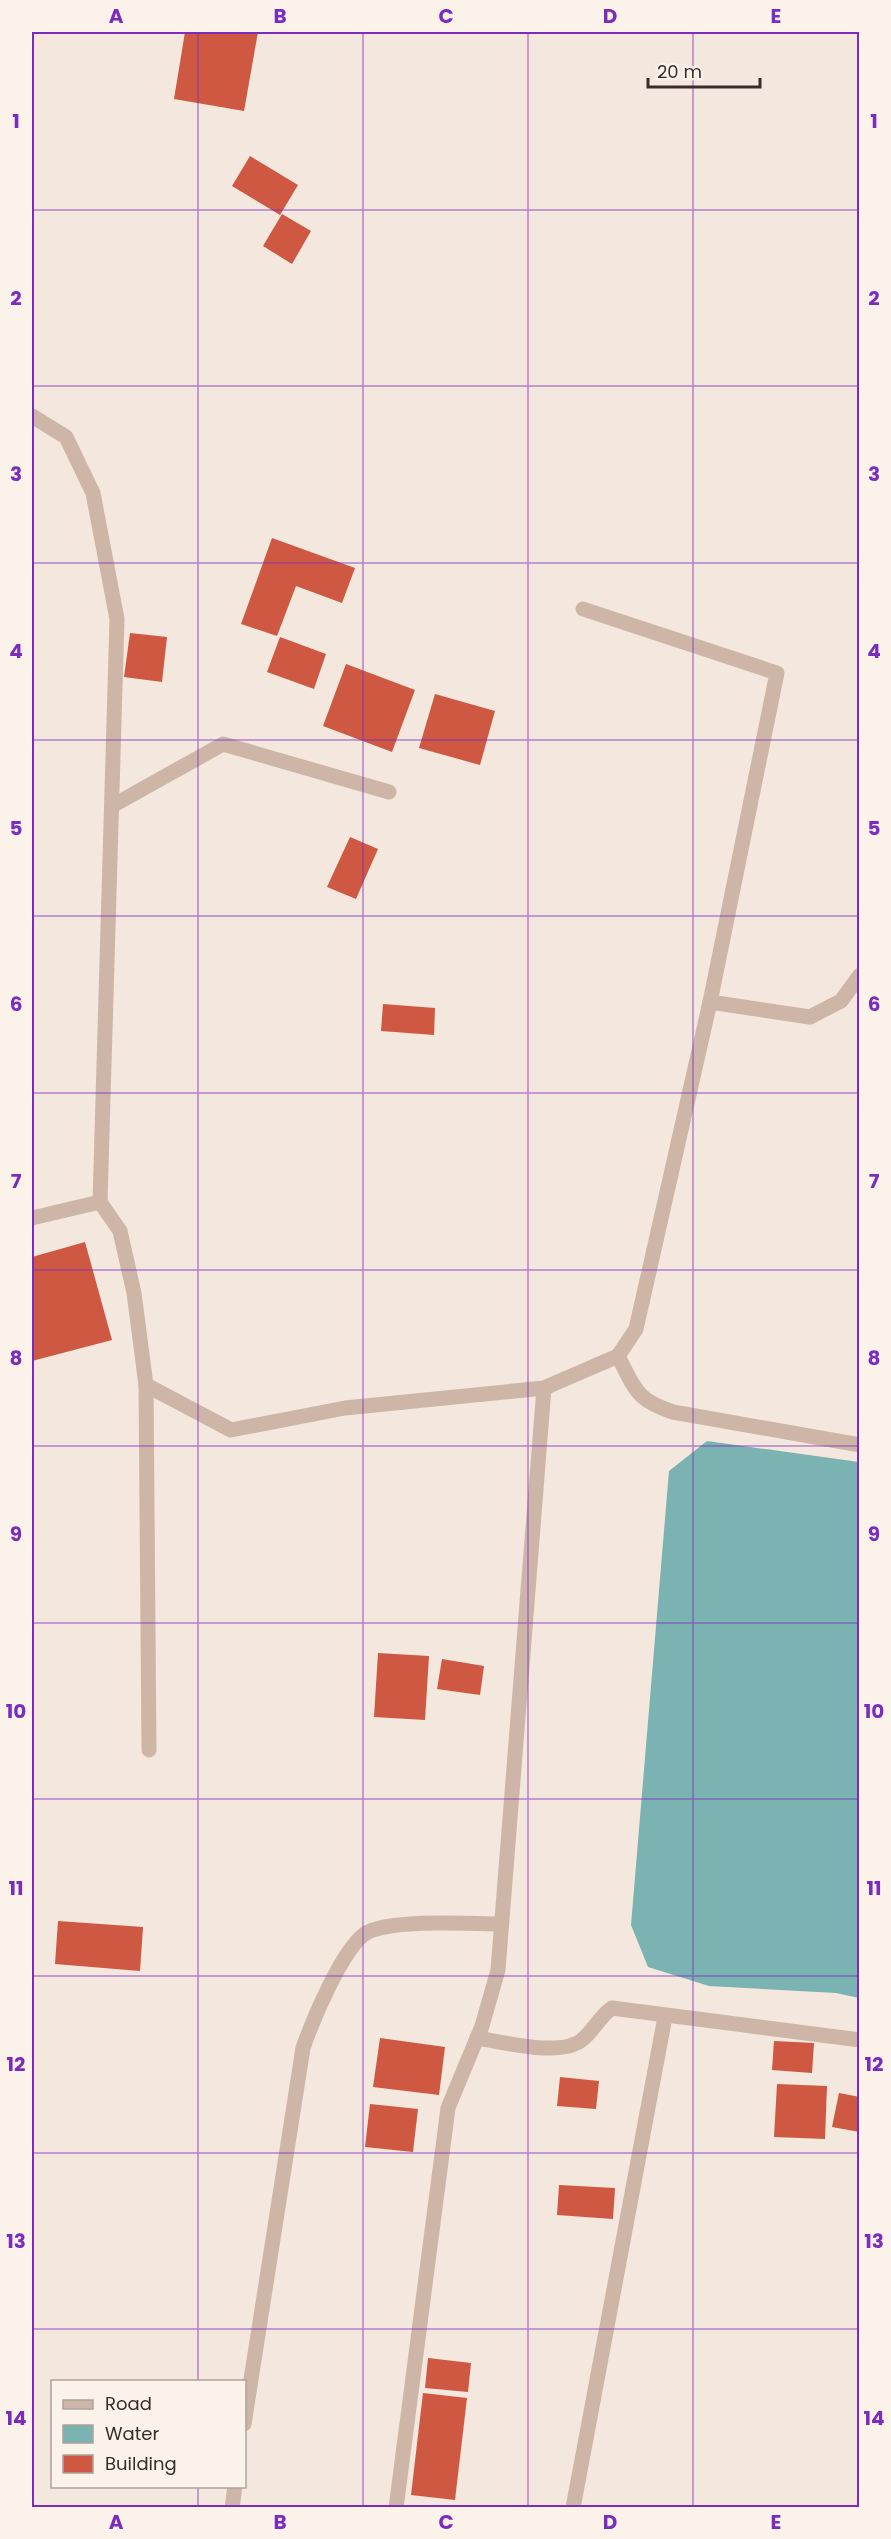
<svg xmlns="http://www.w3.org/2000/svg" width="891" height="2539" font-family="Poppins,sans-serif">
	<style>
		.water { fill: #7ab3b1 }
		.building { fill: #ce5841 }
		.lines { fill: none; stroke-linecap: round; stroke-linejoin: round }
		.minor { stroke: #cdb6a8; stroke-width: 15 }
		.grid { fill: none; stroke: #7b2cbf; stroke-width: 1.5; stroke-opacity: 0.55 }
		.neatline { fill: none; stroke: #7b2cbf; stroke-width: 2 }
		.grid-label { font-size: 20px; text-anchor: middle; font-weight: bold; fill: #7b2cbf }
	</style>
	<rect width="100%" height="100%" fill="#f4e7dd"/>
	<path class="water" d="M 707,1441 L 859,1462 L 859,1998 L 836,1993 L 709,1986 L 648,1967 L 631,1925 L 669,1471 Z"/>
	<g class="building">
		<path d="M 185,32 L 258,32 L 244,111 L 174,99 Z"/>
		<path d="M 250,156 L 298,185 L 280,215 L 232,186 Z"/>
		<path d="M 282,214 L 311,231 L 292,264 L 263,246 Z"/>
		<path d="M 272,538 L 355,568 L 342,603 L 296,586 L 277,636 L 241,624 Z"/>
		<path d="M 130,633 L 167,637 L 162,682 L 124,677 Z"/>
		<path d="M 280,637 L 326,654 L 314,689 L 267,672 Z"/>
		<path d="M 346,664 L 415,690 L 392,752 L 323,726 Z"/>
		<path d="M 435,694 L 495,711 L 480,765 L 419,748 Z"/>
		<path d="M 350,837 L 378,849 L 356,899 L 327,887 Z"/>
		<path d="M 383,1004 L 435,1008 L 434,1035 L 381,1031 Z"/>
		<path d="M 85,1242 L 112,1340 L 32,1361 L 32,1257 Z"/>
		<path d="M 378,1653 L 429,1656 L 425,1720 L 374,1717 Z"/>
		<path d="M 442,1659 L 484,1666 L 480,1695 L 437,1689 Z"/>
		<path d="M 58,1921 L 143,1927 L 140,1971 L 55,1964 Z"/>
		<path d="M 380,2038 L 445,2047 L 439,2095 L 373,2087 Z"/>
		<path d="M 774,2041 L 814,2043 L 812,2073 L 772,2070 Z"/>
		<path d="M 560,2077 L 599,2081 L 596,2109 L 557,2106 Z"/>
		<path d="M 777,2084 L 827,2086 L 825,2139 L 774,2137 Z"/>
		<path d="M 839,2093 L 860,2097 L 860,2132 L 832,2127 Z"/>
		<path d="M 370,2104 L 418,2109 L 413,2152 L 365,2147 Z"/>
		<path d="M 559,2185 L 615,2188 L 613,2219 L 557,2215 Z"/>
		<path d="M 428,2358 L 471,2363 L 468,2392 L 425,2388 Z"/>
		<path d="M 423,2393 L 467,2398 L 455,2500 L 411,2495 Z"/>
	</g>
	<g class="lines">
		<g class="minor">
			<path d="M 32,416 L 66,437 L 93,493 L 117,619 L 100,1202"/>
			<path d="M 583,609 L 777,673 L 710,1002"/>
			<path d="M 112,806 L 223,744 L 389,792"/>
			<path d="M 32,1218 L 100,1202 L 120,1231 L 134,1293 L 146,1385 L 231,1430 L 345,1408 L 544,1388 L 618,1356 L 636,1329 L 710,1002 L 810,1017 L 841,1001 L 860,975"/>
			<path d="M 618,1356 C 635,1389 636,1400 673,1412 L 860,1445"/>
			<path d="M 146,1385 L 149,1750"/>
			<path d="M 477,2038 C 503,2042 562,2058 583,2039 C 594,2030 599,2017 612,2008 L 860,2040"/>
			<path d="M 244,2424 L 303,2048 C 312,2022 344,1944 368,1932 C 397,1919 467,1924 501,1924"/>
			<path d="M 232,2508 L 235,2486"/>
			<path d="M 396,2508 L 448,2108 L 482,2026 L 498,1970 L 544,1388"/>
			<path d="M 573,2508 L 665,2017"/>
		</g>
	</g>
	<path class="grid" d="M 198,32 L 198,2382M 363,32 L 363,2508M 528,32 L 528,2508M 693,32 L 693,2508M 32,210 L 860,210M 32,386 L 860,386M 32,563 L 860,563M 32,740 L 860,740M 32,916 L 860,916M 32,1093 L 860,1093M 32,1270 L 860,1270M 32,1446 L 860,1446M 32,1623 L 860,1623M 32,1799 L 860,1799M 32,1976 L 860,1976M 32,2153 L 860,2153M 32,2329 L 860,2329M 198,2486 L 198,2508"/>
	<rect width="891" height="2539" fill="none" stroke="#fbf2ea" stroke-width="66"/>
	<rect x="51" y="2380" width="195" height="108" fill="#fbf2ea" stroke="#ada39c" stroke-width="1.5"/>
	<rect x="63" y="2400" width="30" height="9" fill="#cdb6a8" stroke="#ada39c" stroke-width="1.5"/>
	<text x="105" y="2410" font-size="18" fill="#392c28">Road</text>
	<rect x="63" y="2425" width="30" height="18" fill="#7ab3b1" stroke="#ada39c" stroke-width="1.5"/>
	<text x="105" y="2440" font-size="18" fill="#392c28">Water</text>
	<rect x="63" y="2455" width="30" height="18" fill="#ce5841" stroke="#ada39c" stroke-width="1.5"/>
	<text x="105" y="2470" font-size="18" fill="#392c28">Building</text>
	<path d="M648 78v9h112v-9" fill="none" stroke="#392c28" stroke-width="3"/>
	<text x="657" y="78" font-size="18" fill="#392c28" stroke="#fbf2ea" stroke-width="4.5" paint-order="stroke">20 m</text>
	<rect x="33" y="33" width="825" height="2473" class="neatline"/>
	<g class="grid-label">
		<text x="116" y="23">A</text>
		<text x="280" y="23">B</text>
		<text x="446" y="23">C</text>
		<text x="610" y="23">D</text>
		<text x="776" y="23">E</text>
		<text x="16" y="128">1</text>
		<text x="874" y="128">1</text>
		<text x="16" y="305">2</text>
		<text x="874" y="305">2</text>
		<text x="16" y="481">3</text>
		<text x="874" y="481">3</text>
		<text x="16" y="658">4</text>
		<text x="874" y="658">4</text>
		<text x="16" y="835">5</text>
		<text x="874" y="835">5</text>
		<text x="16" y="1011">6</text>
		<text x="874" y="1011">6</text>
		<text x="16" y="1188">7</text>
		<text x="874" y="1188">7</text>
		<text x="16" y="1365">8</text>
		<text x="874" y="1365">8</text>
		<text x="16" y="1541">9</text>
		<text x="874" y="1541">9</text>
		<text x="16" y="1718">10</text>
		<text x="874" y="1718">10</text>
		<text x="16" y="1895">11</text>
		<text x="874" y="1895">11</text>
		<text x="16" y="2071">12</text>
		<text x="874" y="2071">12</text>
		<text x="16" y="2248">13</text>
		<text x="874" y="2248">13</text>
		<text x="16" y="2425">14</text>
		<text x="874" y="2425">14</text>
		<text x="116" y="2529">A</text>
		<text x="280" y="2529">B</text>
		<text x="446" y="2529">C</text>
		<text x="610" y="2529">D</text>
		<text x="776" y="2529">E</text>
	</g>
</svg>
